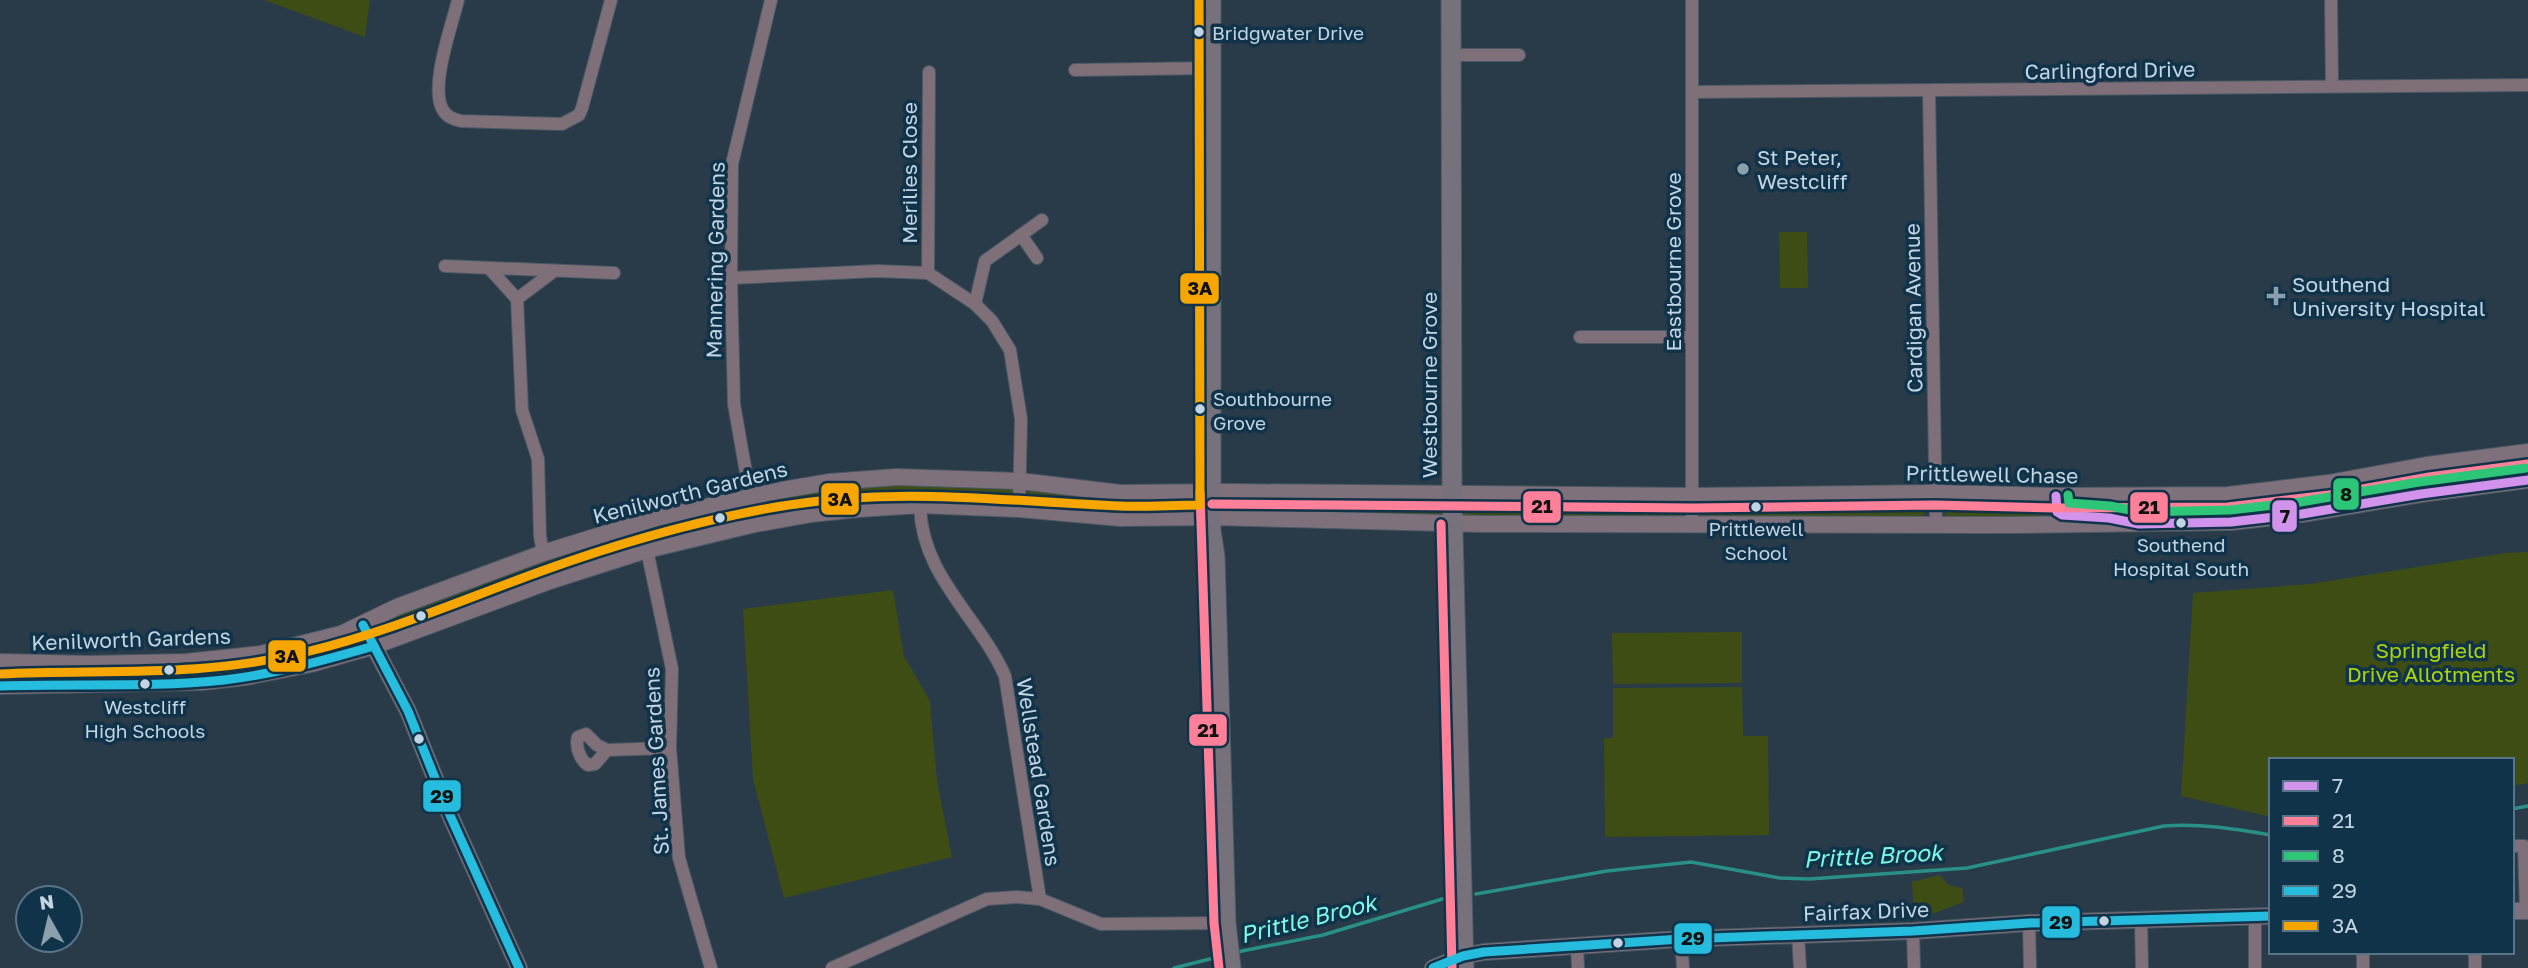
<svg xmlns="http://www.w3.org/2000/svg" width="2528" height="968" font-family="'Golos Text',sans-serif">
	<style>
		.green { fill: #3e4d14 }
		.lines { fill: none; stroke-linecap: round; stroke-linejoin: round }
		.stream { stroke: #289084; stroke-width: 3.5 }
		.street-casing { stroke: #4a5965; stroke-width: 14 }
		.secondary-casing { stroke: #4a5965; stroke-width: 18 }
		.primary-casing { stroke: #4a5965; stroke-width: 21 }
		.street { stroke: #7e6f78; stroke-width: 12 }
		.secondary { stroke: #7f717c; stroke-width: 16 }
		.primary { stroke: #76717b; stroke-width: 19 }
		.bus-1-casing { stroke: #11334a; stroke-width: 14 }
		.bus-2-casing { stroke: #11334a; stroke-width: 14 }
		.bus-3-casing { stroke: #11334a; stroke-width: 14 }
		.bus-4-casing { stroke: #11334a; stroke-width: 14 }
		.bus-5-casing { stroke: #11334a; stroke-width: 14 }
		.bus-1 { stroke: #d193ec; stroke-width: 9 }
		.bus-2 { stroke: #ff8098; stroke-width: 9 }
		.bus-3 { stroke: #2dc577; stroke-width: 9 }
		.bus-4 { stroke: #26bcdd; stroke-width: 9 }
		.bus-5 { stroke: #f7a600; stroke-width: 9 }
		.bus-dot { fill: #c2d5e4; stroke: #11334a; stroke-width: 2.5 }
		.poi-dot { fill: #8c9fad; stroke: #11334a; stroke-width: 2.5 }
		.labels { text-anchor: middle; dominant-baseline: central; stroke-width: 7; stroke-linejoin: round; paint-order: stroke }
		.bus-label { font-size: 19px; fill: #c2d5e4; stroke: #11334a }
		.street-label { font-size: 21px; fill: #c2d5e4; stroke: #11334a }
		.poi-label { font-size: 21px; fill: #c2d5e4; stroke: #11334a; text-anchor: start }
		.park-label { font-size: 21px; fill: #acd408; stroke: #11334a }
		.water-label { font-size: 23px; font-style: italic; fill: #7bfbe7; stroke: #11334a }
		.line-badge { stroke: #11334a; stroke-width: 2.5 }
		.pale-badge-label { font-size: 19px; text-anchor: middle; font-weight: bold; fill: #111 }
	</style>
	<rect width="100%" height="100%" fill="#293b48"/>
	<g class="green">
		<path d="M 264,0 L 370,0 L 365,37 Z"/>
		<path d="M 1779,232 L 1807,232 L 1808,288 L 1780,288 Z"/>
		<path d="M 2528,456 L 2528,474 L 2486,472 L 2441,476 L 2441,469 Z"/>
		<path d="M 2418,473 L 2421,485 L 2409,491 L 2245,515 L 2143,518 L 2123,511 L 2072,511 L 2073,503 Z"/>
		<path d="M 881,482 L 1011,485 L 1015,490 L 1015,496 L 1007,503 L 942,499 L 880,499 L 767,515 L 761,510 L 760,504 L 764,499 Z"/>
		<path d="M 1033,488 L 1203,497 L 1204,507 L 1200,510 L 1130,511 L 1035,504 L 1028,499 L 1028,491 Z"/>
		<path d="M 1233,497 L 1440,501 L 1448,508 L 1447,512 L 1442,517 L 1234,508 Z"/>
		<path d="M 1680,499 L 1687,506 L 1686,514 L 1682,517 L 1466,517 L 1461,511 L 1462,504 L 1474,501 Z"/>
		<path d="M 1704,500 L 1918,500 L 1925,506 L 1925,514 L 1917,518 L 1706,518 L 1701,513 L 1701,506 Z"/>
		<path d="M 1947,500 L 2049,502 L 2050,507 L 2042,519 L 1946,517 L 1942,504 Z"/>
		<path d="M 742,506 L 745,508 L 744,519 L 380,636 L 378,631 L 379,620 L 554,556 L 638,530 Z"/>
		<path d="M 2528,552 L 2528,783 L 2512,786 L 2512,760 L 2271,760 L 2271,817 L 2181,796 L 2193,593 L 2310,584 L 2505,553 Z"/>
		<path d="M 893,590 L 904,656 L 930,701 L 937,781 L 952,857 L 784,898 L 753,779 L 743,609 Z"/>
		<path d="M 1742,632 L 1742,683 L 1613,684 L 1612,633 Z"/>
		<path d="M 1742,687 L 1743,736 L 1768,736 L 1769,835 L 1605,837 L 1604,738 L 1613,738 L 1613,688 Z"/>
		<path d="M 1940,875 L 1948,885 L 1962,888 L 1964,902 L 1932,914 L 1914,914 L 1912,882 Z"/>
	</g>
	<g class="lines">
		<g class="stream">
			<path d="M 2512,809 L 2528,806"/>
			<path d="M 1476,894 L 1607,871 L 1691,862 L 1780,878 L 1809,879 L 1967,868 L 2164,826 C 2200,823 2235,829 2271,835"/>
			<path d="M 1237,952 L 1323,935 L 1449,897"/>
			<path d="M 1174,968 L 1222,956"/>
		</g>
		<defs>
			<g id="street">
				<path d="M 458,0 C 452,25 429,88 443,110 C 447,117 453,119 461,121 L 562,124 L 579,115 L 582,108 L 611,0"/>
				<path d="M 2331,0 L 2332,86"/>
				<path d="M 1451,55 L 1519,55"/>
				<path d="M 1075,70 L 1212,68"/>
				<path d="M 1929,91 L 1936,525"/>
				<path d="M 1693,92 L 2528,85"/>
				<path d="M 1021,235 L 1037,258"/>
				<path d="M 445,266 L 614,273"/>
				<path d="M 489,268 L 517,299"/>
				<path d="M 928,273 L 929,72"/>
				<path d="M 731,278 L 877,271 L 928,273 L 975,304 L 992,321 L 1010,350 L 1021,419 L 1019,509"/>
				<path d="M 975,304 L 985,261 L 1042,220"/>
				<path d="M 1580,337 L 1691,337"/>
				<path d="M 920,505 C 921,576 979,617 1005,676 L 1040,899"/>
				<path d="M 755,524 L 734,404 L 731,278 L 732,164 L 771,0"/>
				<path d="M 1692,525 L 1692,0"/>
				<path d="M 647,550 L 672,669 L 670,748 L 679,858 L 711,968"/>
				<path d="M 543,553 L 540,536 L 538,459 L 522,410 L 517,299 L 554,271"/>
				<path d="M 607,750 L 595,764 L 588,765 C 580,760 575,746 578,737 L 586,734 L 597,745 L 607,750 L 670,748"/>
				<path d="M 2512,846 L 2524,846 L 2526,911"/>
				<path d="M 2255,917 L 2255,968"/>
				<path d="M 2141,921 L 2142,968"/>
				<path d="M 2029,923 L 2030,968"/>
				<path d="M 1913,931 L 1914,968"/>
				<path d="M 1798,935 L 1800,968"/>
				<path d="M 1681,939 L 1683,968"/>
				<path d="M 1577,947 L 1578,968"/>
				<path d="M 2363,952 L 2363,968"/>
				<path d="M 2475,952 L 2475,968"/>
				<path d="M 832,968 L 987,899 L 1017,897 L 1040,899 L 1101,924 L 1226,923"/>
			</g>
			<g id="secondary">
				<path d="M 2427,465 L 2427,473 L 2431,478 L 2458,479"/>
				<path d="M 369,637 L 408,711 L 449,813 L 519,968"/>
				<path d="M 0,662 L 89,664 L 186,662 L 261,654 L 341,634 L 397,607 L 543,553 L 656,518 L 782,490 L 829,482 L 897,477 L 1020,481 L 1120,493 L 1227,492 L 1693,496 L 1935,493 L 2056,496 L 2228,495 L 2328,483 L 2427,465 L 2528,452"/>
				<path d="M 0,686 L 202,682 L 246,677 L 311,664 L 374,646 L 547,582 L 647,550 L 755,524 L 811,514 L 858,509 L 920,505 L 1019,509 L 1120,518 L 1212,517 L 1483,524 L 2009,525 L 2231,522 L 2302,514 L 2421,494 L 2528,480"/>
				<path d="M 2512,911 L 2528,911"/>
				<path d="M 1433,968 L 1463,956 L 1484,952 L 1681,939 L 1913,931 L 2029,923 L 2271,916"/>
			</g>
			<g id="primary">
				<path d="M 1211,0 L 1211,530 L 1215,557 L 1226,923 L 1231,968"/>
				<path d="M 1451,0 L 1452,493 L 1464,968"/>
			</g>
		</defs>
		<use href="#street" class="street-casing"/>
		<use href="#secondary" class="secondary-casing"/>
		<use href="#primary" class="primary-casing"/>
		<use href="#street" class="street"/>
		<use href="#secondary" class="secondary"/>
		<use href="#primary" class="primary"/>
		<defs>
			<path id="bus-1" d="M 2056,496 L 2057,512 L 2062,515 L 2109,518 L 2139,524 L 2231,522 L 2302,514 L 2421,494 L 2528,480"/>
			<g id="bus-2">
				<path d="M 1200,492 L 1214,923 L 1219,968"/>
				<path d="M 1212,504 L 1693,508 L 1935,505 L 2056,508 L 2228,507 L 2329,495 L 2429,477 L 2528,464"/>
				<path d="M 1441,524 L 1452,968"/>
			</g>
			<path id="bus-3" d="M 2068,495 L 2069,503 L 2110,506 L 2140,512 L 2230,510 L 2300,502 L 2419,482 L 2526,468"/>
			<g id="bus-4">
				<path d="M 363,625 L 408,711 L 449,813 L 519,968"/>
				<path d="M 0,686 C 74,683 149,688 224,680 C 275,674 325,660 374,646"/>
				<path d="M 1433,968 L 1463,956 L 1484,952 L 1681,939 L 1913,931 L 2029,923 L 2271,916"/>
			</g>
			<path id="bus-5" d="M 0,674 C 106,669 201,678 306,652 C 386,633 462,600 539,572 C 616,544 695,521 776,507 C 897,486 1000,501 1120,506 C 1146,507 1173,505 1200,505 L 1199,0"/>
		</defs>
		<use href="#bus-1" class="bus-1-casing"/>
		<use href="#bus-2" class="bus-2-casing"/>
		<use href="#bus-3" class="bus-3-casing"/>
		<use href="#bus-4" class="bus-4-casing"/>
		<use href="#bus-5" class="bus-5-casing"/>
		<use href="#bus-1" class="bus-1"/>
		<use href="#bus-2" class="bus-2"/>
		<use href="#bus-3" class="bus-3"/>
		<use href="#bus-4" class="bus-4"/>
		<use href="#bus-5" class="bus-5"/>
	</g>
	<g class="bus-dot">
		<circle cx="1199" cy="32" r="6"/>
		<circle cx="1200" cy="409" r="6"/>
		<circle cx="1756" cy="507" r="6"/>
		<circle cx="720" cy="518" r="6"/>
		<circle cx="2181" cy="523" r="6"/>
		<circle cx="421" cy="616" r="6"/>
		<circle cx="169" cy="670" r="6"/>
		<circle cx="145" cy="684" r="6"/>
		<circle cx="419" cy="739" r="6"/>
		<circle cx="2104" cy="921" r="6"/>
		<circle cx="1618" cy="943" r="6"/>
	</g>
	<g class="poi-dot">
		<circle cx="1743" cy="169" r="7"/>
		<path d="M2272.5 285.5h7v7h7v7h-7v7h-7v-7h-7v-7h7z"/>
	</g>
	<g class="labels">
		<g class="bus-label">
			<text x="1212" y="32" text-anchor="start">Bridgwater Drive</text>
			<text x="1213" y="398" text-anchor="start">Southbourne<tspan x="1213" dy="24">Grove</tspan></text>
			<text x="1756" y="528">Prittlewell<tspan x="1756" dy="24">School</tspan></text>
			<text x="2181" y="544">Southend<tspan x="2181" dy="24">Hospital South</tspan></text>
			<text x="145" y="706">Westcliff<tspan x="145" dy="24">High Schools</tspan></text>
		</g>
		<g class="street-label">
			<text transform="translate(2110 70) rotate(-1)">Carlingford Drive</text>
			<text transform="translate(909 173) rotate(-90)">Merilies Close</text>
			<text transform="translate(715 260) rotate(-89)">Mannering Gardens</text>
			<text transform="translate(1673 262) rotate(-90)">Eastbourne Grove</text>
			<text transform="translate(1913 308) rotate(-91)">Cardigan Avenue</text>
			<text transform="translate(1429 385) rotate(-90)">Westbourne Grove</text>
			<text transform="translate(1992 474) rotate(1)">Prittlewell Chase</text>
			<text transform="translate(690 492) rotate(-14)">Kenilworth Gardens</text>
			<text transform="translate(131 639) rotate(-2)">Kenilworth Gardens</text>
			<text transform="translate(656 761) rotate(-93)">St. James Gardens</text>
			<text transform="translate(1039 772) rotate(81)">Wellstead Gardens</text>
			<text transform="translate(1866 911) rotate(-2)">Fairfax Drive</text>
		</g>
		<g class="poi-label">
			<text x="1757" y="157">St Peter,<tspan x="1757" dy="24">Westcliff</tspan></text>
			<text x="2292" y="284">Southend<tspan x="2292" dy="24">University Hospital</tspan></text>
		</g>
		<g class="park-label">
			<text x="2431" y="650">Springfield<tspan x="2431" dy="24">Drive Allotments</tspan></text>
		</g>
		<g class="water-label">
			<text transform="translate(1873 855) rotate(-3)">Prittle Brook</text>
			<text transform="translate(1308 918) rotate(-14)">Prittle Brook</text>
		</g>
	</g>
	<g class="line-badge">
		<rect x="1179" y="272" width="41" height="33" rx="7" fill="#f7a600"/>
		<rect x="2332" y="477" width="28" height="34" rx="7" fill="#2dc577"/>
		<rect x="820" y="482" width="40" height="34" rx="7" fill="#f7a600"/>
		<rect x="1522" y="490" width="40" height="34" rx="7" fill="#ff8098"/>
		<rect x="2129" y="491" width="40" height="33" rx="7" fill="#ff8098"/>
		<rect x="2271" y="499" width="27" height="34" rx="7" fill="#d193ec"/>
		<rect x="267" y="639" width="40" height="34" rx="7" fill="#f7a600"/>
		<rect x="1188" y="713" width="40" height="34" rx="7" fill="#ff8098"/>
		<rect x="422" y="779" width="40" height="34" rx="7" fill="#26bcdd"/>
		<rect x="2041" y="905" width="40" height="34" rx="7" fill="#26bcdd"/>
		<rect x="1673" y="922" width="40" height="33" rx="7" fill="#26bcdd"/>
	</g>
	<g class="pale-badge-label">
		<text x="1200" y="295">3A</text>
		<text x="2346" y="501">8</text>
		<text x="840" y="506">3A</text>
		<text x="1542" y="513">21</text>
		<text x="2149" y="514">21</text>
		<text x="2285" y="523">7</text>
		<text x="287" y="663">3A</text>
		<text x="1208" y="737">21</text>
		<text x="442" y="803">29</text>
		<text x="2061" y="929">29</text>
		<text x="1693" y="945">29</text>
	</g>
	<rect x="2269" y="758" width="245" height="196" fill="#11334a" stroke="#587488" stroke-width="2"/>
	<rect x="2283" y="781" width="35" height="10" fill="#d193ec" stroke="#587488" stroke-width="2"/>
	<text x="2332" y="793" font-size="21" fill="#c2d5e4">7</text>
	<rect x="2283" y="816" width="35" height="10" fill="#ff8098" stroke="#587488" stroke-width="2"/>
	<text x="2332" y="828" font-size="21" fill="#c2d5e4">21</text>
	<rect x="2283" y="851" width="35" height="10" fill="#2dc577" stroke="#587488" stroke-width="2"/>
	<text x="2332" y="863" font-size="21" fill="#c2d5e4">8</text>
	<rect x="2283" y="886" width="35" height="10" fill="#26bcdd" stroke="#587488" stroke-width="2"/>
	<text x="2332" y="898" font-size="21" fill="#c2d5e4">29</text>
	<rect x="2283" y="921" width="35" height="10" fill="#f7a600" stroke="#587488" stroke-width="2"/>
	<text x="2332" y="933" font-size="21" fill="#c2d5e4">3A</text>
	<g transform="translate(49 919) rotate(352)"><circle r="33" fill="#11334a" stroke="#587488" stroke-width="2"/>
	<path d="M0-5L12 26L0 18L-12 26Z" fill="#8c9fad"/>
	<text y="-10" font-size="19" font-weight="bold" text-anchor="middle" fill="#c2d5e4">N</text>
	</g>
</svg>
